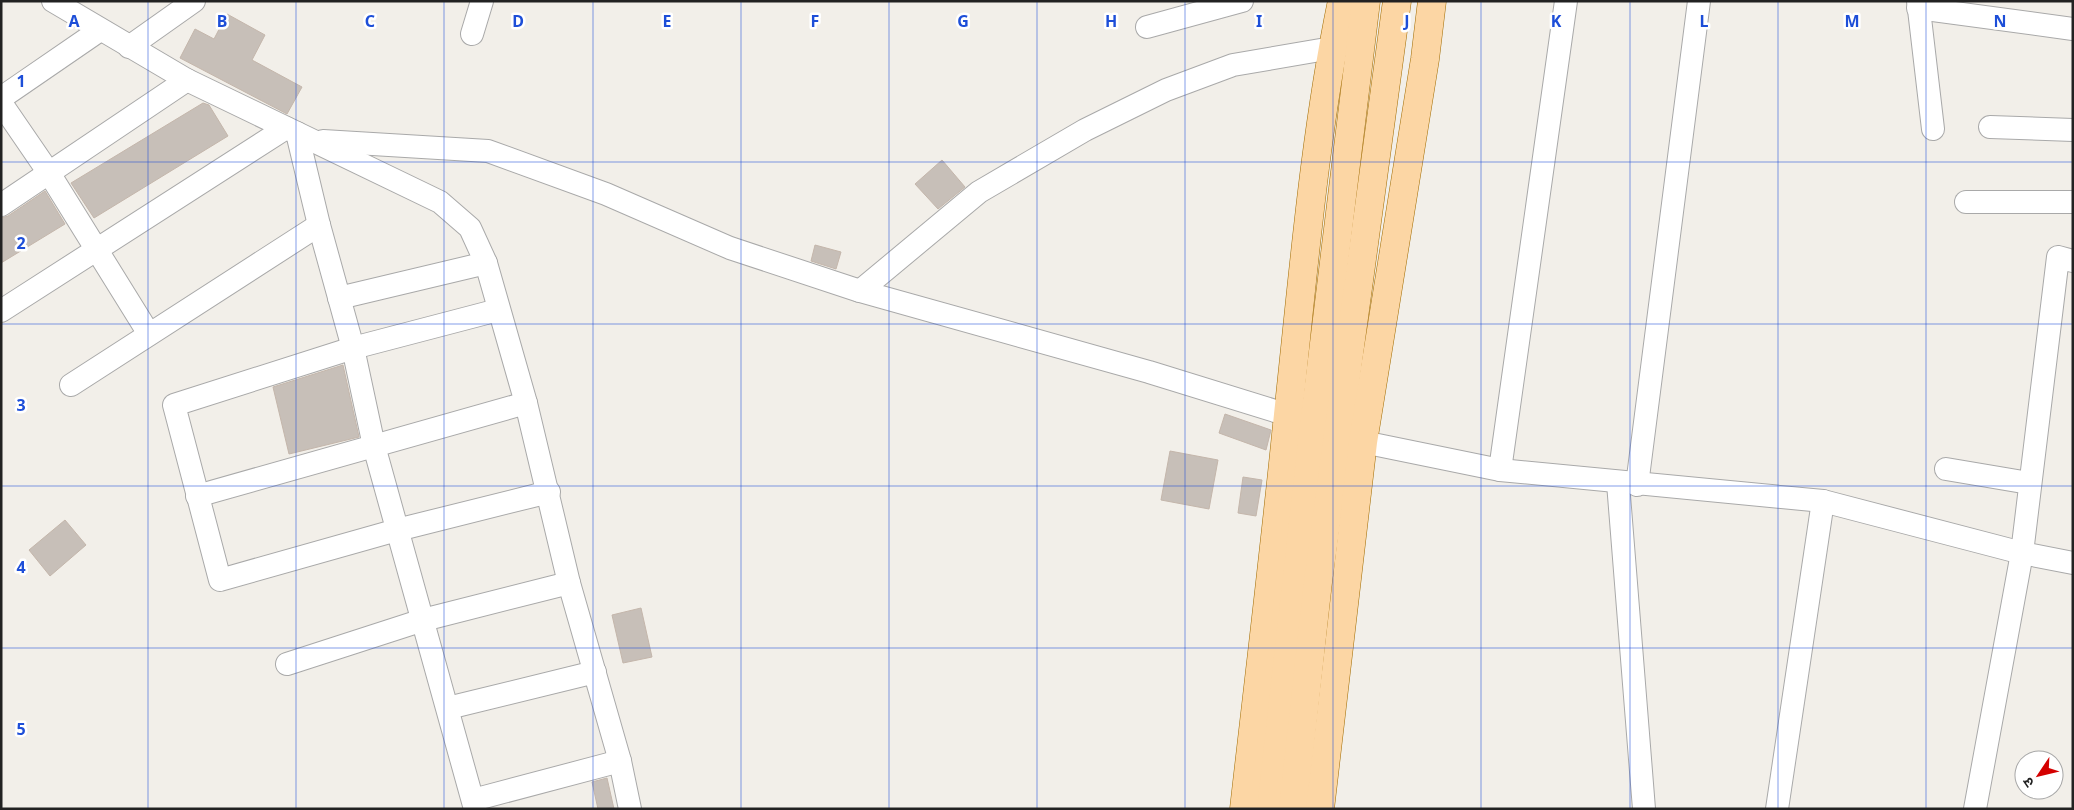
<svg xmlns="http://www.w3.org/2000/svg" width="2074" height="810" font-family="'Noto Sans','Noto Sans Devanagari',sans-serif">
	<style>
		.building { fill: #c7bfb8; stroke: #c4b6ab }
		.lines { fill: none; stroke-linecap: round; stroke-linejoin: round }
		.minor-casing { stroke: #a9a9a9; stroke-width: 24 }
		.major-casing { stroke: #a06b00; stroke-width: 29 }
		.minor { stroke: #fff; stroke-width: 22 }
		.major { stroke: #fcd6a4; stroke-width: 28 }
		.grid { fill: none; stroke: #1d4ed8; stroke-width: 1; stroke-opacity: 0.55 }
		.grid-label { font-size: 16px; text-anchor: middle; font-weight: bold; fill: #1d4ed8; stroke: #fff; stroke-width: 5; stroke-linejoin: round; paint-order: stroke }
	</style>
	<rect width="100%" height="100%" fill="#f2efe9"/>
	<g class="building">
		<path d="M 227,14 L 265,35 L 252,60 L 302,87 L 287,114 L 180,58 L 195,29 L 214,39 Z"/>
		<path d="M 203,103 L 209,105 L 228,136 L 94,218 L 71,183 Z"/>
		<path d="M 942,160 L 965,187 L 938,209 L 915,184 Z"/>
		<path d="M 45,191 L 65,224 L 1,263 L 1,218 L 8,216 Z"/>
		<path d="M 815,245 L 841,252 L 836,269 L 811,261 Z"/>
		<path d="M 343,365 L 359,437 L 289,454 L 273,387 Z"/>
		<path d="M 1225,414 L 1271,430 L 1266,450 L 1219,433 Z"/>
		<path d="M 1170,451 L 1218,460 L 1209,509 L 1161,500 Z"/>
		<path d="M 1243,477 L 1262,480 L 1256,516 L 1238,513 Z"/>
		<path d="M 65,520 L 86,545 L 50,576 L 29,550 Z"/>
		<path d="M 641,608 L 652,657 L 623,663 L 612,615 Z"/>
		<path d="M 607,778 L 614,809 L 598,809 L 592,782 Z"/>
	</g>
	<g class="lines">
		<defs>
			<g id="minor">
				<path d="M 53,1 L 187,80 L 440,202 L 470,228 L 486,263 L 526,403 L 569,583 L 620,761 L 630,809"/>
				<path d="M 1918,1 L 1933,129"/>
				<path d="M 1918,8 L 2073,29"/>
				<path d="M 1147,27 L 1242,1"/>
				<path d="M 472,34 L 482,1"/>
				<path d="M 129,47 L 194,1"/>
				<path d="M 1,98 L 100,30"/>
				<path d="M 1,103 L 49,173 L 149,334"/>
				<path d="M 1990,127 L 2073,130"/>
				<path d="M 297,133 L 319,225 L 353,348 L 374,446 L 475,809"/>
				<path d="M 323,141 L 488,151 L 606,194 L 730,248 L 860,291 L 1149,372 L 1288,415"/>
				<path d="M 1966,202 L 2073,202"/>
				<path d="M 1,205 L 187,80"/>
				<path d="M 860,291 L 979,192 L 1085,130 L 1166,90 L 1233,65 L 1332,48"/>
				<path d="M 339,298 L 486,263"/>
				<path d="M 498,310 L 353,348 L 174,405 L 220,580 L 397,530 L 549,492"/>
				<path d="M 1,311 L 286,128"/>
				<path d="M 71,385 L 319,225"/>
				<path d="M 1363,442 L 1500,470 L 1823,501 L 2022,553 L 2073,563"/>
				<path d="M 1946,469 L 2029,483"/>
				<path d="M 1500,470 L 1566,1"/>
				<path d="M 1618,483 L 1644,809"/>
				<path d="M 1637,485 L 1699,1"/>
				<path d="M 197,496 L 526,403"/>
				<path d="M 287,664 L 423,620 L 569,583"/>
				<path d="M 448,708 L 595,672"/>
				<path d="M 473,800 L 620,761"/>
				<path d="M 1777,809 L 1823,501"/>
				<path d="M 1975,809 L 2022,553 L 2058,257 L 2073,261"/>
			</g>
			<g id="major">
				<path d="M 1244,809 C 1259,677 1275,546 1288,415 C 1303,277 1314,137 1342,1"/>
				<path d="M 1271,809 L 1314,425 L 1366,1"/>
				<path d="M 1293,809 L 1318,582 L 1397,1"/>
				<path d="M 1320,809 L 1363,442 L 1425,59 L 1432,1"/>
			</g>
		</defs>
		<use href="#minor" class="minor-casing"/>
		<use href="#major" class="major-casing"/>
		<use href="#minor" class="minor"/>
		<use href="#major" class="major"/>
	</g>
	<path class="grid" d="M 148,1 L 148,809M 296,1 L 296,809M 444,1 L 444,809M 593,1 L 593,809M 741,1 L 741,809M 889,1 L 889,809M 1037,1 L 1037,809M 1185,1 L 1185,809M 1333,1 L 1333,809M 1481,1 L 1481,809M 1630,1 L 1630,809M 1778,1 L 1778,809M 1926,1 L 1926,809M 1,162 L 2073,162M 1,324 L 2073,324M 1,486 L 2073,486M 1,648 L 2073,648"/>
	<g class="grid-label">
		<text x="74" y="27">A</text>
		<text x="222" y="27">B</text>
		<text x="370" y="27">C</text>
		<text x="518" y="27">D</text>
		<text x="667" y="27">E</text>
		<text x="815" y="27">F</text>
		<text x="963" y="27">G</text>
		<text x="1111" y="27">H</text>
		<text x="1259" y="27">I</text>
		<text x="1407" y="27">J</text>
		<text x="1556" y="27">K</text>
		<text x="1704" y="27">L</text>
		<text x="1852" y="27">M</text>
		<text x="2000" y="27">N</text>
		<text x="21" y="87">1</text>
		<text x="21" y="249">2</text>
		<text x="21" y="411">3</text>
		<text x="21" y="573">4</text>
		<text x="21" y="735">5</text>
	</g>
	<rect width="2074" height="810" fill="none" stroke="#222222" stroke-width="5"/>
	<g transform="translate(2039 775) rotate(235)"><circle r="24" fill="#ffffff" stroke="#a7a7a7"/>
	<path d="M0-4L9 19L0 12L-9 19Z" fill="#d40000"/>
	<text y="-8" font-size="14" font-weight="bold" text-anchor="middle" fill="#222222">उ</text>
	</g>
</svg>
